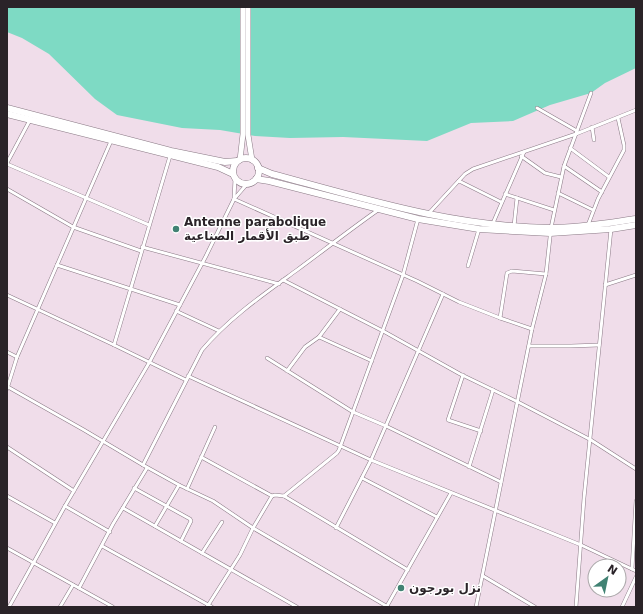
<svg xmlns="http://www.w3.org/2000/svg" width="643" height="614" font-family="'DejaVu Sans',Vazirmatn,sans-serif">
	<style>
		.water { fill: #7edac4 }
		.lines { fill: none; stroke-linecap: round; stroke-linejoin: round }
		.street-casing { stroke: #8a7985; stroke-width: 4 }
		.primary-casing { stroke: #8a7985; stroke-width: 6 }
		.highway-casing { stroke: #8a7985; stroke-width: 7 }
		.street { stroke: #fff; stroke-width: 3 }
		.primary { stroke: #fff; stroke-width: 5 }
		.highway { stroke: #fff; stroke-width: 6 }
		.poi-dot { fill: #418273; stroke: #fff; stroke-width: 1.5 }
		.labels { text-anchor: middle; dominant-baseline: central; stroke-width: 3; stroke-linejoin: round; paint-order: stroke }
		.poi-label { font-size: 12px; font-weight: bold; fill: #2a2328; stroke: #fff; text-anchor: start }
	</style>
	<rect width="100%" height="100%" fill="#f0ddea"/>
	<path class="water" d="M 7,7 L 636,7 L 636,68 L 605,83 L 591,93 L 550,105 L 513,121 L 471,123 L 427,141 L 343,137 L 290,138 L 255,136 L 220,130 L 182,128 L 117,115 L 95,99 L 49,54 L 22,38 L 7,32 Z"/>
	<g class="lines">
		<defs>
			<g id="street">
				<path d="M 537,108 L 577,131"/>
				<path d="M 592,127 L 594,140"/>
				<path d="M 570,148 L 609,177"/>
				<path d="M 170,156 L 114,345 L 186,380"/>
				<path d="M 521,156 L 545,173 L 561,177"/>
				<path d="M 7,163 L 30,120"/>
				<path d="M 7,164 L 149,225"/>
				<path d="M 564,166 L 602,192"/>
				<path d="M 459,181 L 501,202"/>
				<path d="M 7,189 L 73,227 L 141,251"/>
				<path d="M 558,193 L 593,210"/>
				<path d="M 505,194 L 554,210"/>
				<path d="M 234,199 L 417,281 L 459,302 L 500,318 L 532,329"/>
				<path d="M 234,199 L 247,184"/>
				<path d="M 429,213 L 465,174 L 473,169 L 576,134 L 636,110"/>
				<path d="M 493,223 L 524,152"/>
				<path d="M 588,225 L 598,199 L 624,150 L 624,145 L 618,118"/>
				<path d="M 514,226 L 517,198"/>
				<path d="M 142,247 L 279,284"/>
				<path d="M 57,265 L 180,305"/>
				<path d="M 468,266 L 479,229"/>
				<path d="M 283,280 L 383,331 L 460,374 L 518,402 L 591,440 L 636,469"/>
				<path d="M 605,285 L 636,275"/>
				<path d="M 7,295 L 114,345"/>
				<path d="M 176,311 L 219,331"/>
				<path d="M 500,318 L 507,273 L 512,271 L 546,274"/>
				<path d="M 319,337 L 372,361"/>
				<path d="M 529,346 L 571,346 L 599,345"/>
				<path d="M 7,352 L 17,357"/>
				<path d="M 267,358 L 353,412 L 386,426 L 501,482"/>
				<path d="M 287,371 L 305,347 L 319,337 L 340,309"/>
				<path d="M 463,375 L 448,420 L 481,431"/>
				<path d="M 188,376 L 371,460 L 581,545 L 636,571"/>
				<path d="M 8,387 L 84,430 L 143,465 L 179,485 L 213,501 L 253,528 L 388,607"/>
				<path d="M 7,389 L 17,357 L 111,141"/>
				<path d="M 7,447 L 74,491"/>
				<path d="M 201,457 L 272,496 L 275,495 L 284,496 L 408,570"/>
				<path d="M 143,465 L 202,350 C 229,318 264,294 297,270 C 324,250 351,229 378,210"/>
				<path d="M 469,467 L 493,390"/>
				<path d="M 362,478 L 437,517"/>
				<path d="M 134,488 L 190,519 L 191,521 L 181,541"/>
				<path d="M 187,489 L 215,427"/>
				<path d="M 7,496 L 55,523"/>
				<path d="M 284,496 L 337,453 L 339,450 L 403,275 L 418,219"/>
				<path d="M 65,506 L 110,532"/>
				<path d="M 123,508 L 297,607"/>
				<path d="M 155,526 L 179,485"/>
				<path d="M 336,528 L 371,460 L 443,294"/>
				<path d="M 102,546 L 212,607"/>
				<path d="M 7,548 L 113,607"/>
				<path d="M 202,553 L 222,522"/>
				<path d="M 632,569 L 636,501"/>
				<path d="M 483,576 L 535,607"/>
				<path d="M 79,588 L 113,524 L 147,468"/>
				<path d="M 387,606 L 451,493"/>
				<path d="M 9,607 L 65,506 L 149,363 L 206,256 L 234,199 L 235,178"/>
				<path d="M 60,607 L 73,585"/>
				<path d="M 207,607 L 240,555 L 253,528 L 272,496"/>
				<path d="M 476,607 L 532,329 L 546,274 L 551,228 L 564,166 L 591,93"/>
				<path d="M 576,607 L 584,498 L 611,229"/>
				<path d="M 622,607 L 636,577"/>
			</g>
			<g id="primary">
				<path d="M 248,7 L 248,135 L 252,160"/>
				<path d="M 240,160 L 243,134 L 243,7"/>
			</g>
			<g id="highway">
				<path d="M 7,108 L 171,151 L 225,162 L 237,161"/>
				<path d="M 7,114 L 218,167 L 233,174"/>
				<circle cx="246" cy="171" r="13"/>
				<path d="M 258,168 L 272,174 C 365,199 453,227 551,228 C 580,228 608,223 636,219"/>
				<path d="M 256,179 L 269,181 L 418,219 L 479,229 L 550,233 L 611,229 L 636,225"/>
			</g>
		</defs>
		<use href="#street" class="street-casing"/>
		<use href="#primary" class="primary-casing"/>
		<use href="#highway" class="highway-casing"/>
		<use href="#street" class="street"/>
		<use href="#primary" class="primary"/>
		<use href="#highway" class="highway"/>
	</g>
	<g class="poi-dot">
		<circle cx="176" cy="229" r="4"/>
		<circle cx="401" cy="588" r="4"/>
	</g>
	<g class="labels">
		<g class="poi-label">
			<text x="184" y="222">Antenne parabolique<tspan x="184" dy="14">طبق الأقمار الصناعية</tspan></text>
			<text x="409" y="588">نزل بورجون</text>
		</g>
	</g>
	<rect width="643" height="614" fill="none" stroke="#2a2328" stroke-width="16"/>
	<g transform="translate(607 578) rotate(33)"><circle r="19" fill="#ffffff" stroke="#aaa7a9"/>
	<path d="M0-3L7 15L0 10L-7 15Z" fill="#418273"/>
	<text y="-6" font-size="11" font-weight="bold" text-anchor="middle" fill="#2a2328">N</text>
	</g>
</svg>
